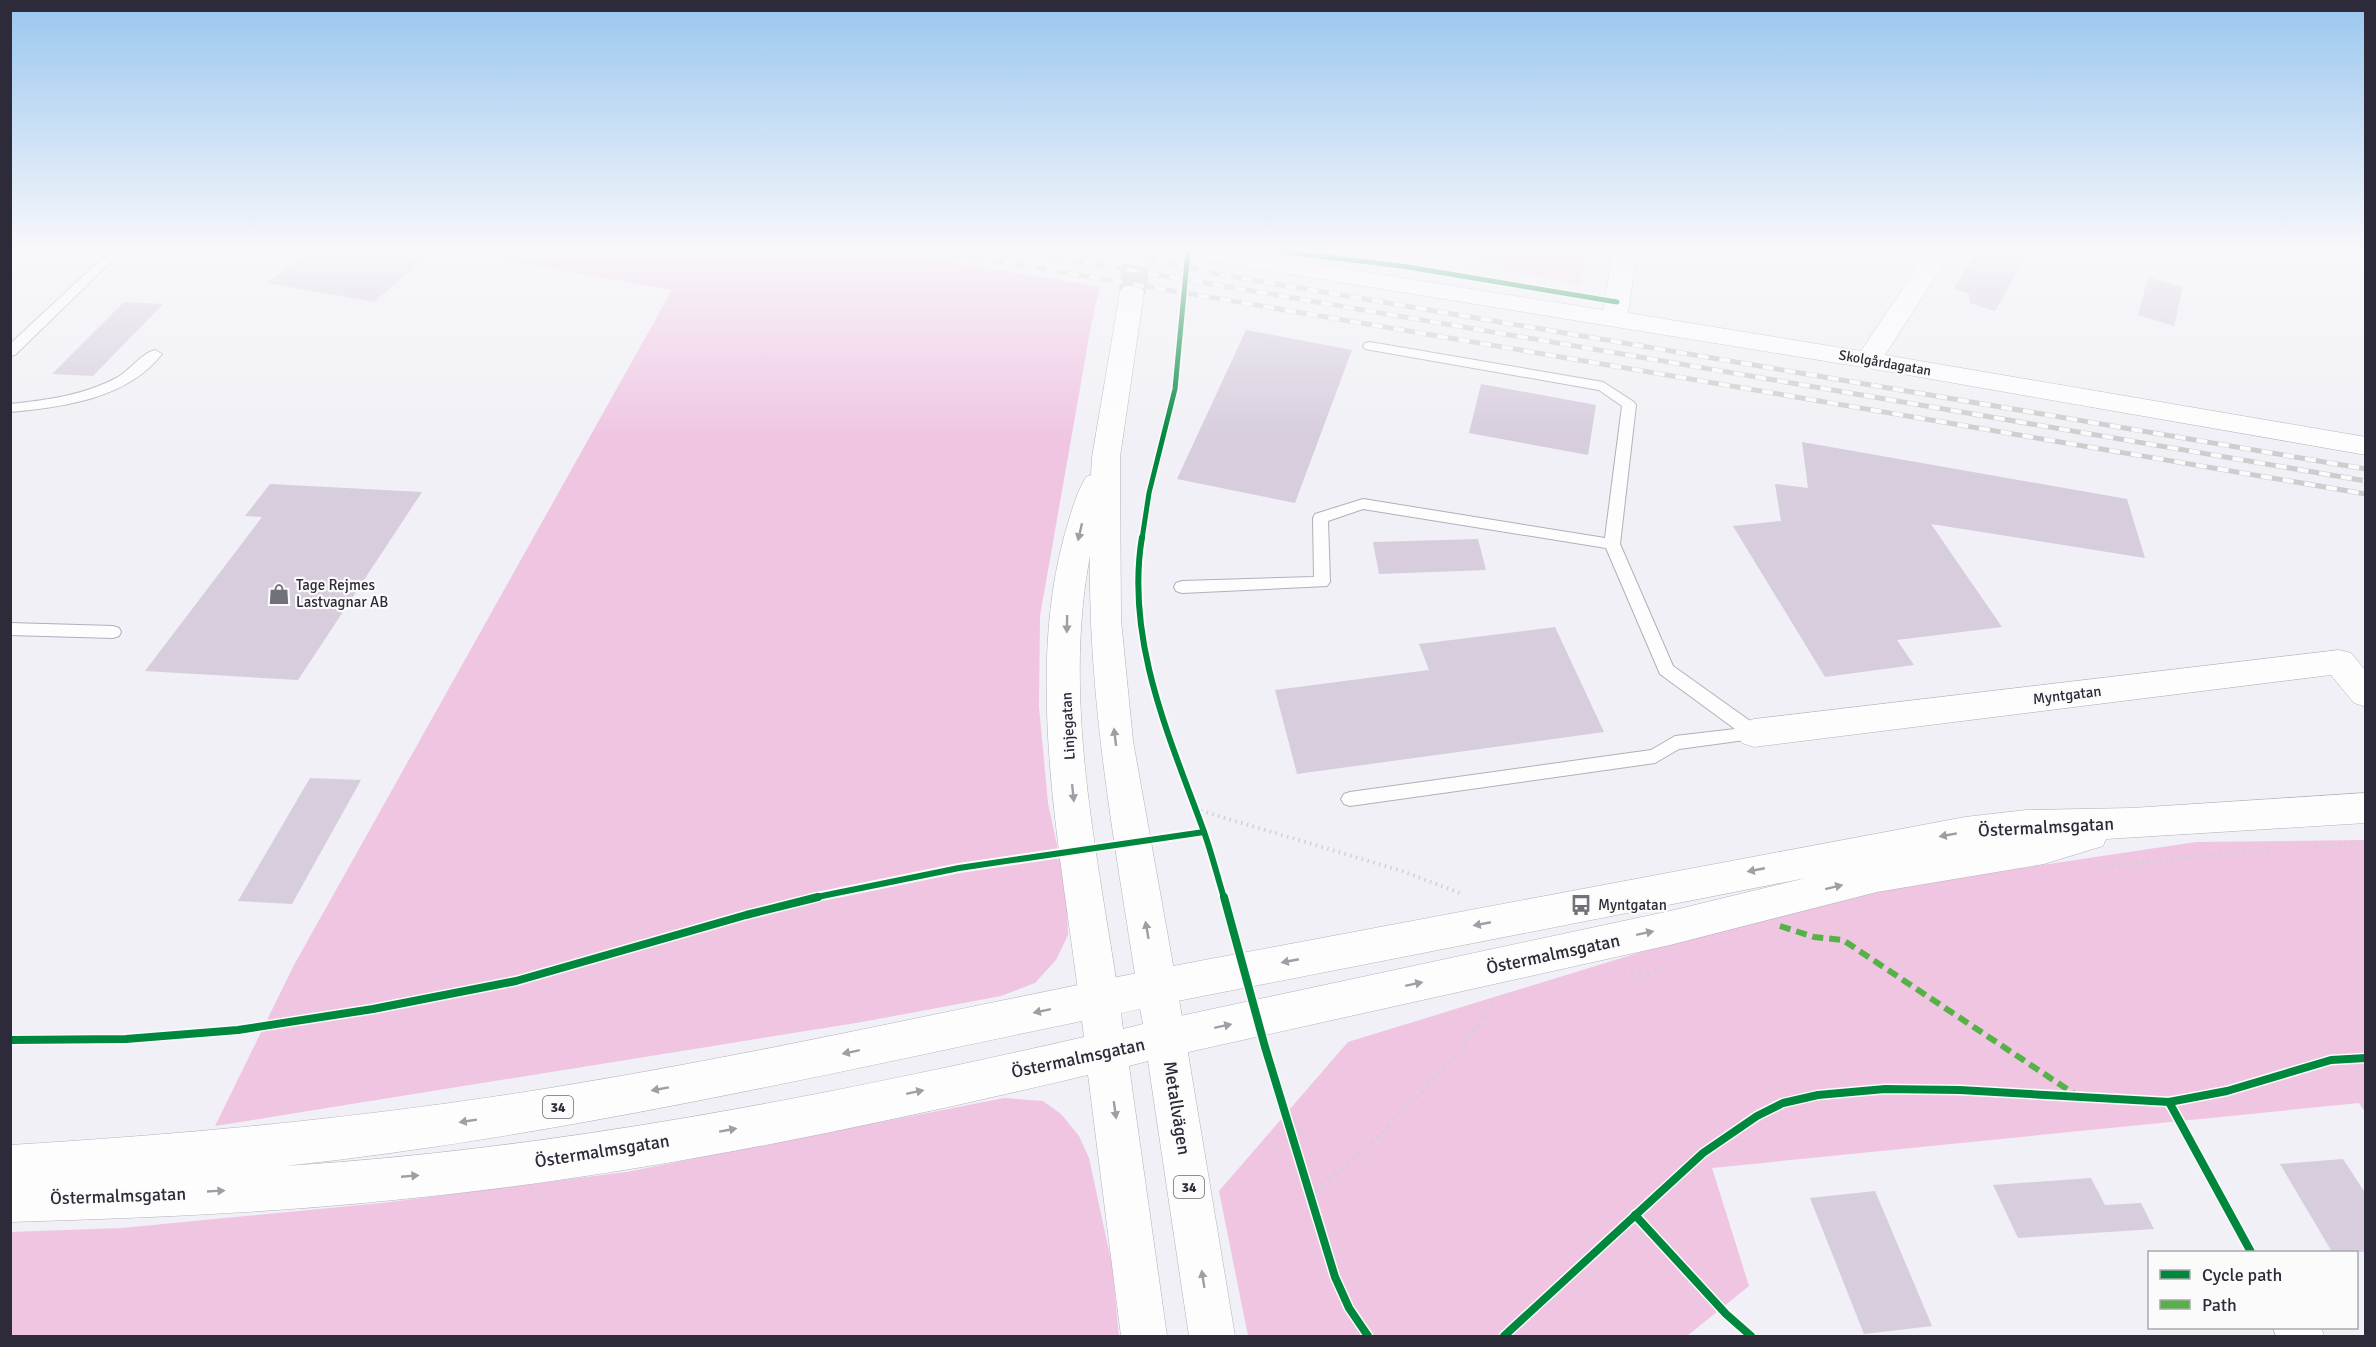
<svg xmlns="http://www.w3.org/2000/svg" width="2376" height="1347" font-family="Signika,sans-serif">
	<style>
		.green { fill: #f5d4eb }
		.forest { fill: #efc5e2 }
		.building { fill: #d7cddd }
		.lines { fill: none; stroke-linecap: round; stroke-linejoin: round }
		.tertiary-tunnel { stroke: #c9c9d0; stroke-width: 27; stroke-dasharray: 27 14; stroke-linecap: butt }
		.service-casing { stroke: #b1b0b9; stroke-width: 2 }
		.minor-casing { stroke: #b1b0b9; stroke-width: 1 }
		.tertiary-casing { stroke: #b1b0b9; stroke-width: 1 }
		.secondary-casing { stroke: #b1b0b9; stroke-width: 1 }
		.primary-casing { stroke: #b1b0b9; stroke-width: 1 }
		.path-far2 { stroke: #d2d1d4; stroke-width: 3; stroke-dasharray: 1.5 4; stroke-linecap: butt }
		.path-far1 { stroke: #d2d1d4; stroke-width: 4; stroke-dasharray: 1.5 4.5; stroke-linecap: butt }
		.path { stroke: #d2d1d4; stroke-width: 4.5; stroke-dasharray: 2 6; stroke-linecap: butt }
		.service { fill: #fdfdfe; fill-rule: evenodd }
		.minor { fill: #fdfdfe; fill-rule: evenodd }
		.tertiary { fill: #fdfdfe; fill-rule: evenodd }
		.secondary { fill: #fdfdfe; fill-rule: evenodd }
		.primary { fill: #fdfdfe; fill-rule: evenodd }
		.rail-casing { stroke: #cdcdcf; stroke-width: 5 }
		.rail { stroke: #fbfbfb; stroke-width: 4; stroke-dasharray: 11; stroke-linecap: butt }
		.quiet { stroke: #56b246; stroke-width: 6; stroke-dasharray: 11 6; stroke-linecap: butt }
		.cycleway-far2-casing { stroke: #fbfbfb; stroke-width: 8 }
		.cycleway-far1-casing { stroke: #fbfbfb; stroke-width: 10 }
		.cycleway-casing { stroke: #fbfbfb; stroke-width: 11 }
		.cycleway-far2 { stroke: #00873e; stroke-width: 5 }
		.cycleway-far1 { stroke: #00873e; stroke-width: 6 }
		.cycleway { stroke: #00873e; stroke-width: 8 }
		.oneway { fill: #9f9ea5 }
		.labels { text-anchor: middle; dominant-baseline: central; stroke-width: 4.5; stroke-linejoin: round; paint-order: stroke }
		.far-street-label { font-size: 14px; fill: #2d2b39; stroke: #fbfbfb }
		.shield { fill: #fbfbfb; stroke: #6b6973; stroke-width: 1.5 }
		.shield-label { font-size: 14px; font-weight: bold; fill: #2d2b39 }
		.poi-label { font-size: 15px; fill: #2d2b39; stroke: #fbfbfb; text-anchor: start }
		.street-label { font-size: 15px; fill: #2d2b39; stroke: #fbfbfb }
		.near-street-label { font-size: 18px; fill: #2d2b39; stroke: #fbfbfb }
	</style>
	<rect width="100%" height="100%" fill="#f0f0f6"/>
	<path class="green" d="M 1480,251 L 1590,251 L 1580,285 L 1475,265 Z"/>
	<g class="forest">
		<path d="M 452,251 L 886,251 L 1100,287 L 1092,320 L 1040,616 L 1039,707 L 1048,803 L 1066,888 L 1068,935 L 1056,960 L 1035,983 L 1001,996 L 862,1022 L 215,1126 L 294,965 L 672,290 Z"/>
		<path d="M 2365,840 L 2365,1112 L 2359,1103 L 1712,1168 L 1749,1286 L 1687,1336 L 1248,1336 L 1219,1191 L 1348,1042 L 1680,940 L 1888,888 L 2196,842 Z"/>
		<path d="M 1004,1098 L 1043,1101 L 1061,1114 L 1079,1136 L 1089,1158 L 1112,1265 L 1119,1336 L 11,1336 L 10,1232 L 122,1228 L 382,1203 L 626,1172 Z"/>
	</g>
	<g class="building">
		<path d="M 308,251 L 382,251 L 425,258 L 374,302 L 267,283 Z"/>
		<path d="M 1977,251 L 2029,251 L 1995,311 L 1970,303 L 1969,294 L 1954,289 Z"/>
		<path d="M 2148,277 L 2183,287 L 2174,326 L 2138,315 Z"/>
		<path d="M 124,302 L 163,304 L 93,376 L 52,374 Z"/>
		<path d="M 1246,330 L 1352,350 L 1295,503 L 1177,479 Z"/>
		<path d="M 1481,384 L 1596,405 L 1588,455 L 1469,433 Z"/>
		<path d="M 1802,442 L 2127,499 L 2145,558 L 1931,524 L 2002,627 L 1897,640 L 1914,665 L 1825,677 L 1733,526 L 1781,521 L 1775,484 L 1808,488 Z"/>
		<path d="M 270,484 L 422,492 L 298,680 L 145,671 L 262,517 L 245,516 Z"/>
		<path d="M 1478,539 L 1486,570 L 1379,574 L 1373,542 Z"/>
		<path d="M 1555,627 L 1604,732 L 1297,774 L 1275,690 L 1429,670 L 1419,644 Z"/>
		<path d="M 310,778 L 361,780 L 292,904 L 238,901 Z"/>
		<path d="M 2343,1159 L 2366,1194 L 2366,1252 L 2332,1252 L 2280,1164 Z"/>
		<path d="M 2091,1178 L 2105,1205 L 2141,1203 L 2154,1229 L 2018,1238 L 1993,1185 Z"/>
		<path d="M 1875,1191 L 1932,1326 L 1864,1334 L 1810,1198 Z"/>
	</g>
	<g class="lines">
		<path class="tertiary-tunnel" d="M 1132,292 L 1139,251"/>
		<defs>
			<g id="service">
				<path d="M 110,251 L 122,251 L 15,355 L 10,356 L 10,344 Z"/>
				<path d="M 1370,342 L 1603,382 L 1634,402 L 1636,405 L 1620,544 L 1673,666 L 1760,728 L 1763,733 L 1760,738 L 1679,749 L 1655,763 L 1350,806 L 1344,804 L 1341,799 L 1344,794 L 1350,792 L 1651,750 L 1675,736 L 1735,729 L 1660,674 L 1606,548 L 1363,509 L 1328,521 L 1330,582 L 1327,586 L 1182,593 L 1176,591 L 1174,587 L 1176,583 L 1182,581 L 1314,577 L 1313,518 L 1315,514 L 1363,499 L 1605,538 L 1622,406 L 1599,390 L 1365,349 L 1363,346 L 1365,343 Z"/>
				<path d="M 155,350 L 162,354 C 127,399 63,407 10,412 L 10,404 C 48,400 85,395 118,377 C 130,370 142,353 155,350 Z"/>
				<path d="M 10,623 L 113,626 L 119,628 L 121,632 L 119,636 L 113,638 L 10,635 Z"/>
			</g>
			<g id="minor">
				<path d="M 1180,251 L 1234,251 L 1603,310 L 1613,251 L 1637,251 L 1628,313 L 1861,351 L 1928,251 L 1952,251 L 1885,355 L 2366,437 L 2366,455 L 1868,368 L 1192,258 L 1183,256 Z"/>
				<path d="M 2339,650 L 2351,653 L 2366,671 L 2366,707 L 2354,703 L 2331,675 L 1754,747 L 1742,743 L 1737,733 L 1742,723 L 1754,719 Z"/>
				<path d="M 2273,1328 L 2321,1328 L 2324,1336 L 2276,1336 Z"/>
			</g>
			<path id="tertiary" d="M 1132,285 L 1141,287 L 1144,292 L 1120,457 L 1121,620 L 1133,741 L 1177,987 L 1171,1000 L 1157,1005 L 1143,1000 L 1137,987 C 1115,844 1088,702 1090,556 C 1062,702 1098,855 1119,999 L 1113,1012 L 1099,1017 L 1085,1012 L 1079,999 C 1061,854 1025,680 1064,537 C 1070,517 1075,495 1086,477 L 1091,475 L 1092,457 L 1120,292 L 1123,287 Z"/>
			<path id="secondary" d="M 2366,793 L 2366,823 L 2106,839 L 2103,846 L 2044,864 L 1877,892 L 1670,945 L 1166,1057 L 1152,1052 L 1146,1038 L 1152,1024 L 1166,1019 L 1670,911 L 1806,878 L 1157,1005 L 1143,1000 L 1137,987 L 1143,974 L 1157,969 L 1965,817 L 2026,810 L 2132,808 Z"/>
			<path id="primary" d="M 1157,969 L 1171,974 L 1177,987 L 1235,1336 L 1189,1336 L 1148,1061 L 1129,1066 L 1167,1336 L 1121,1336 L 1088,1075 C 863,1128 635,1176 404,1199 C 273,1213 142,1218 10,1222 L 10,1145 C 191,1134 371,1117 550,1088 C 754,1055 955,1009 1157,969 ZM 1140,1009 L 1143,1024 L 1123,1029 L 1121,1013 ZM 1082,1021 L 1084,1037 C 821,1097 554,1149 285,1166 C 554,1137 817,1076 1082,1021 Z"/>
		</defs>
		<use href="#service" class="service-casing"/>
		<use href="#minor" class="minor-casing"/>
		<use href="#tertiary" class="tertiary-casing"/>
		<use href="#secondary" class="secondary-casing"/>
		<use href="#primary" class="primary-casing"/>
		<g class="path-far2">
			<path d="M 1814,251 L 1820,258 L 1841,266"/>
			<path d="M 1425,266 L 1429,251"/>
		</g>
		<g class="path-far1">
			<path d="M 1195,809 L 1402,871 L 1460,893"/>
			<path d="M 2315,846 L 2366,843"/>
			<path d="M 2106,866 L 2272,849"/>
		</g>
		<g class="path">
			<path d="M 1623,975 L 1639,976 L 1668,966"/>
			<path d="M 1310,1195 L 1376,1139 L 1460,1052 L 1492,1003"/>
		</g>
		<use href="#service" class="service"/>
		<use href="#minor" class="minor"/>
		<use href="#tertiary" class="tertiary"/>
		<use href="#secondary" class="secondary"/>
		<use href="#primary" class="primary"/>
		<defs>
			<g id="rail">
				<path d="M 938,251 L 2366,494"/>
				<path d="M 1018,251 L 2366,481"/>
				<path d="M 1113,251 L 1223,275 L 2366,469"/>
			</g>
		</defs>
		<use href="#rail" class="rail-casing"/>
		<use href="#rail" class="rail"/>
		<path class="quiet" d="M 1780,926 L 1814,937 L 1843,940 L 2076,1095"/>
		<defs>
			<g id="cycleway-far2">
				<path d="M 1276,251 L 1402,266 L 1617,302"/>
				<path d="M 1142,539 L 1149,493 L 1175,389 L 1188,251"/>
			</g>
			<g id="cycleway-far1">
				<path d="M 1142,537 C 1125,639 1169,736 1203,829 C 1211,851 1217,875 1224,898"/>
				<path d="M 812,898 L 959,868 L 1204,832"/>
			</g>
			<g id="cycleway">
				<path d="M 1224,897 L 1265,1047 L 1335,1277 L 1349,1308 L 1368,1336"/>
				<path d="M 10,1040 L 126,1039 L 238,1030 L 373,1009 L 516,981 L 746,915 L 818,897"/>
				<path d="M 2169,1102 L 2251,1252"/>
				<path d="M 1635,1215 L 1726,1314 L 1751,1336"/>
				<path d="M 1504,1336 L 1703,1153 L 1757,1116 L 1783,1103 L 1818,1095 L 1885,1089 L 1960,1090 L 2169,1102 L 2227,1091 L 2331,1060 L 2366,1058"/>
			</g>
		</defs>
		<use href="#cycleway-far2" class="cycleway-far2-casing"/>
		<use href="#cycleway-far1" class="cycleway-far1-casing"/>
		<use href="#cycleway" class="cycleway-casing"/>
		<use href="#cycleway-far2" class="cycleway-far2"/>
		<use href="#cycleway-far1" class="cycleway-far1"/>
		<use href="#cycleway" class="cycleway"/>
	</g>
	<defs><path id="oneway-solid" d="M-6-.8H1V-3.2L6.5 0L1 3.2V.8H-6Z" transform="scale(1.5)"/></defs>
	<g class="oneway">
		<use href="#oneway-solid" transform="translate(1080 532) rotate(103)"/>
		<use href="#oneway-solid" transform="translate(1067 624) rotate(91)"/>
		<use href="#oneway-solid" transform="translate(1115 737) rotate(-97)"/>
		<use href="#oneway-solid" transform="translate(1073 793) rotate(84)"/>
		<use href="#oneway-solid" transform="translate(1948 835) rotate(170)"/>
		<use href="#oneway-solid" transform="translate(1756 870) rotate(169)"/>
		<use href="#oneway-solid" transform="translate(1834 887) rotate(-14)"/>
		<use href="#oneway-solid" transform="translate(1482 924) rotate(169)"/>
		<use href="#oneway-solid" transform="translate(1147 930) rotate(-100)"/>
		<use href="#oneway-solid" transform="translate(1645 933) rotate(-12)"/>
		<use href="#oneway-solid" transform="translate(1290 961) rotate(169)"/>
		<use href="#oneway-solid" transform="translate(1414 984) rotate(-12)"/>
		<use href="#oneway-solid" transform="translate(1042 1011) rotate(168)"/>
		<use href="#oneway-solid" transform="translate(1223 1026) rotate(-12)"/>
		<use href="#oneway-solid" transform="translate(851 1052) rotate(168)"/>
		<use href="#oneway-solid" transform="translate(660 1089) rotate(170)"/>
		<use href="#oneway-solid" transform="translate(915 1092) rotate(-12)"/>
		<use href="#oneway-solid" transform="translate(1115 1110) rotate(82)"/>
		<use href="#oneway-solid" transform="translate(468 1121) rotate(171)"/>
		<use href="#oneway-solid" transform="translate(728 1130) rotate(-10)"/>
		<use href="#oneway-solid" transform="translate(410 1176) rotate(-5)"/>
		<use href="#oneway-solid" transform="translate(216 1191) rotate(-3)"/>
		<use href="#oneway-solid" transform="translate(1203 1279) rotate(-99)"/>
	</g>
	<linearGradient id="sky" x2="0" y2="1"><stop stop-color="#99c6ef"/><stop offset="0.57" stop-color="#f8f8fb"/><stop offset="1" stop-color="#f8f8fb" stop-opacity="0"/></linearGradient>
	<rect width="2376" height="439" fill="url(#sky)"/>
	<defs>
		<symbol id="shop-bare" viewBox="-9 -9 18 18"><path d="M-5-2.5h2.3a2.7 3.5 0 0 1 5.4 0H5L5.5 6h-11ZM-1.5-2.5h3a1.5 2.3 0 0 0-3 0Z" fill="#71707b" stroke="#fbfbfb" stroke-width="2.5" paint-order="stroke"/></symbol>
		<symbol id="bus-bare" viewBox="-9 -9 18 18"><path d="M-5-6H5V4H4V6H2V4H-2V6H-4V4H-5ZM-3.5-4V0h7V-4ZM-3.5 1.2v1.5H-2V1.2ZM2 1.2v1.5H3.5V1.2Z" fill="#71707b" stroke="#fbfbfb" stroke-width="2.5" paint-order="stroke"/></symbol>
	</defs>
	<g fill-rule="evenodd">
		<use href="#shop-bare" x="264" y="579" width="30" height="30"/>
		<use href="#bus-bare" x="1566" y="890" width="30" height="30"/>
	</g>
	<g class="labels">
		<g class="far-street-label">
			<text transform="translate(1885 363) rotate(10)">Skolgårdagatan</text>
		</g>
		<g class="shield">
			<rect x="543" y="1096" width="30" height="22" rx="4.5"/>
			<rect x="1174" y="1176" width="30" height="22" rx="4.5"/>
		</g>
		<g class="shield-label">
			<text x="558" y="1107">34</text>
			<text x="1189" y="1187">34</text>
		</g>
		<g class="poi-label">
			<text x="296" y="585">Tage Rejmes<tspan x="296" dy="17">Lastvagnar AB</tspan></text>
			<text x="1598" y="905">Myntgatan</text>
		</g>
		<g class="street-label">
			<text transform="translate(2067 695) rotate(-7)">Myntgatan</text>
			<text transform="translate(1068 726) rotate(-93)">Linjegatan</text>
		</g>
		<g class="near-street-label">
			<text transform="translate(2046 827) rotate(-3)">Östermalmsgatan</text>
			<text transform="translate(1553 954) rotate(-12)">Östermalmsgatan</text>
			<text transform="translate(1078 1058) rotate(-12)">Östermalmsgatan</text>
			<text transform="translate(1177 1108) rotate(81)">Metallvägen</text>
			<text transform="translate(602 1151) rotate(-9)">Östermalmsgatan</text>
			<text transform="translate(118 1196) rotate(-2)">Östermalmsgatan</text>
		</g>
	</g>
	<rect width="2376" height="1347" fill="none" stroke="#2d2b39" stroke-width="24"/>
	<rect x="2148" y="1251" width="210" height="78" fill="#fbfbfb" stroke="#a9a8ad" stroke-width="1.5"/>
	<rect x="2160" y="1270" width="30" height="9" fill="#00873e" stroke="#a9a8ad" stroke-width="1.5"/>
	<text x="2202" y="1281" font-size="18" fill="#2d2b39">Cycle path</text>
	<rect x="2160" y="1300" width="30" height="9" fill="#56b246" stroke="#a9a8ad" stroke-width="1.5"/>
	<text x="2202" y="1311" font-size="18" fill="#2d2b39">Path</text>
</svg>
